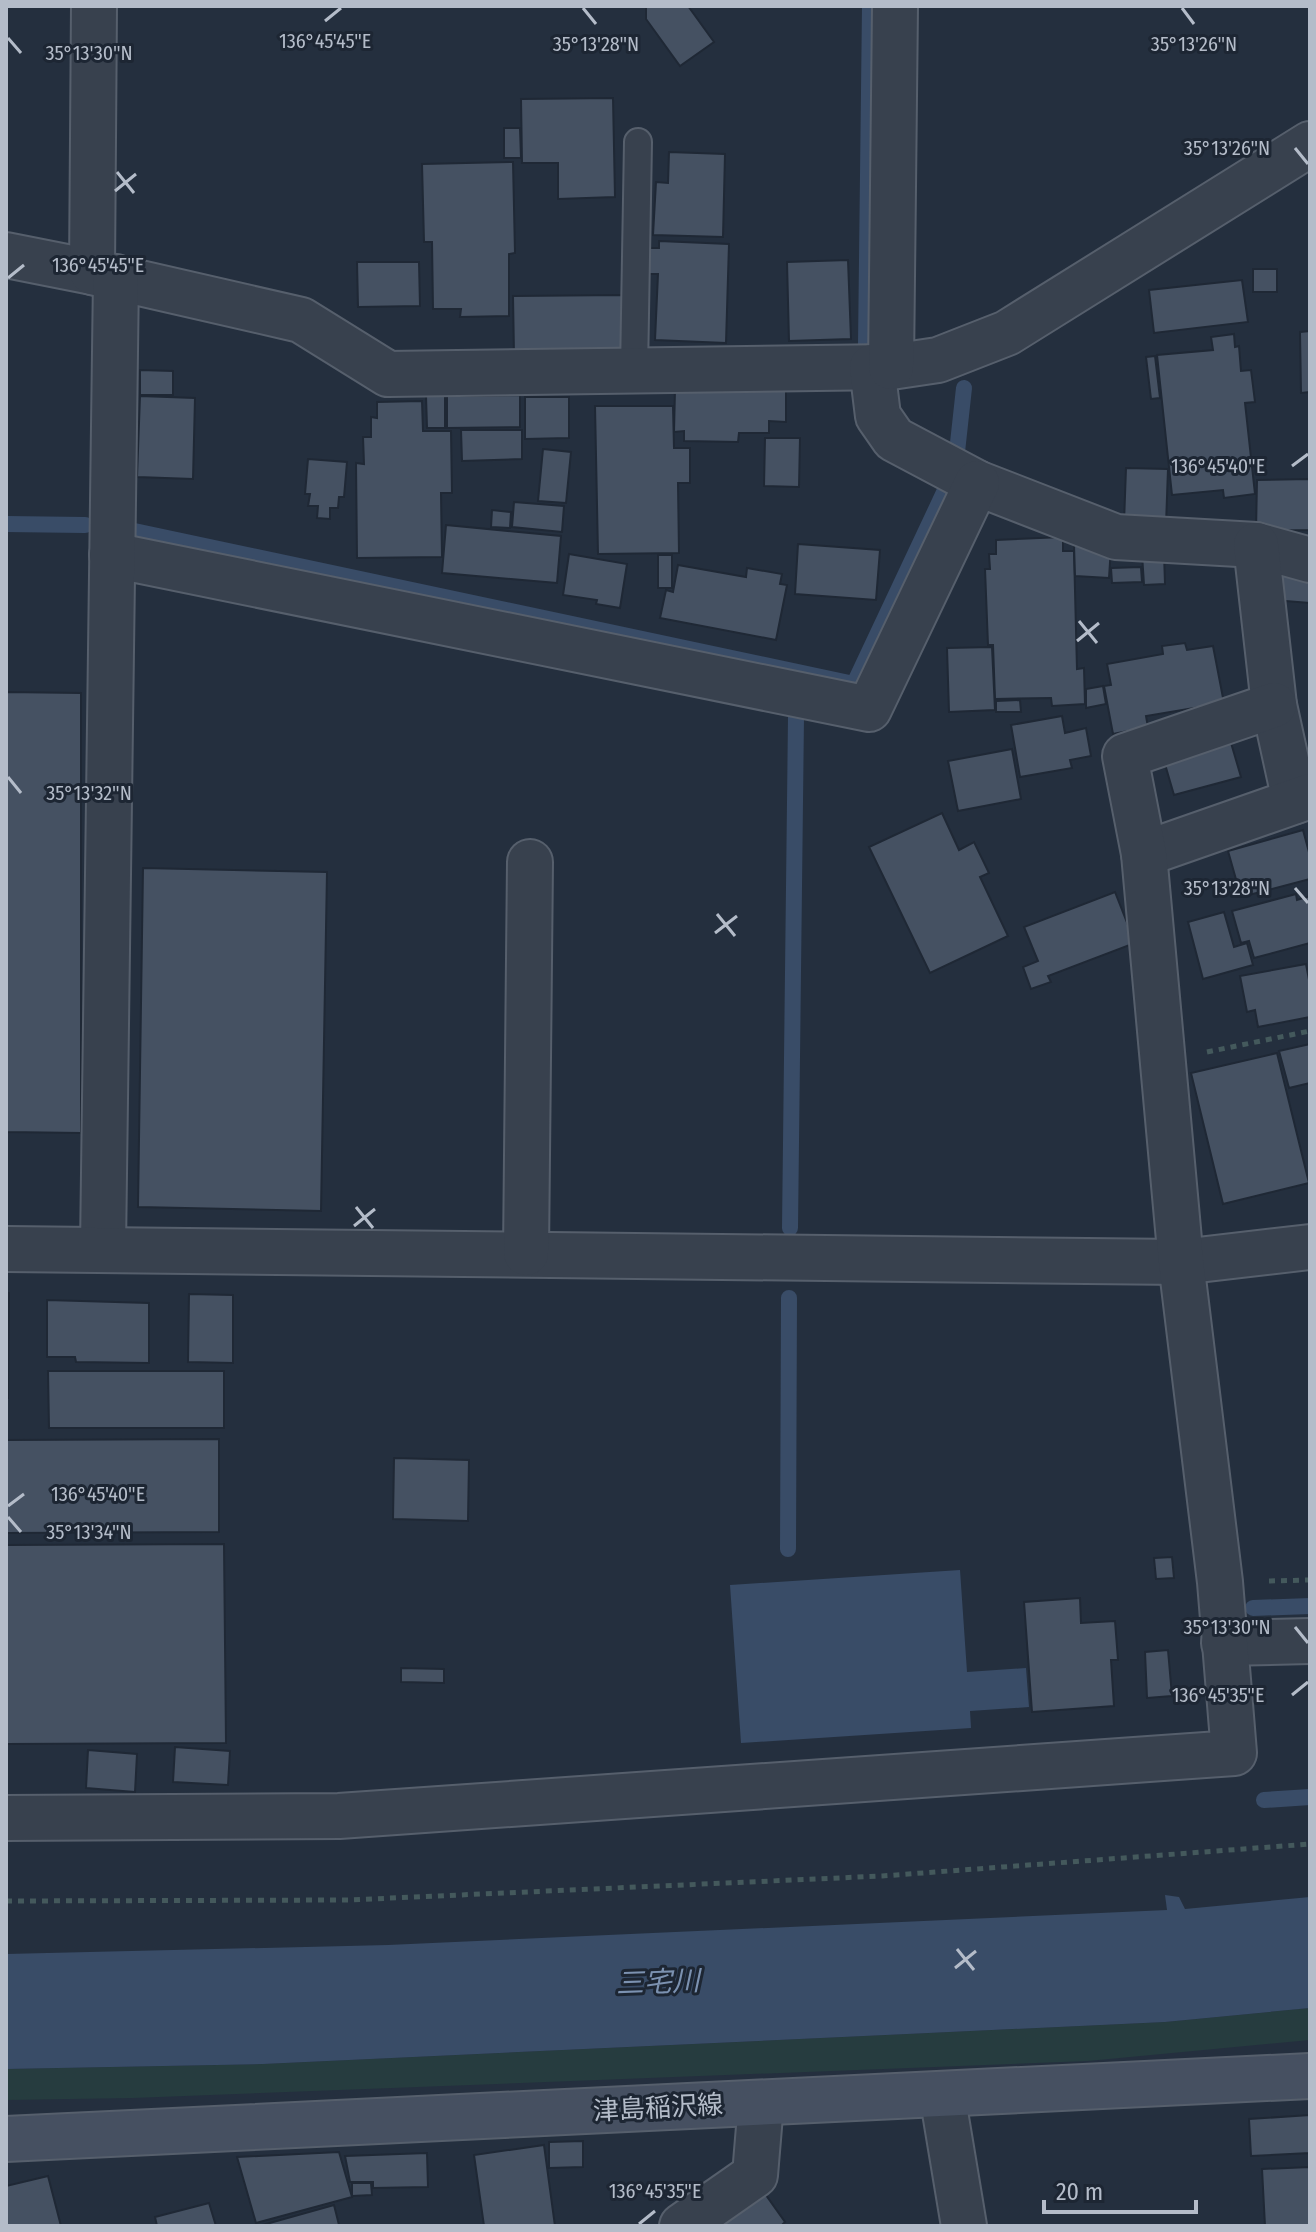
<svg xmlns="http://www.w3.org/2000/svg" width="1316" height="2232" font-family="'Fira Sans Condensed','Noto Sans JP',sans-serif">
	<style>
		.green { fill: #263c3f }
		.water { fill: #394c67 }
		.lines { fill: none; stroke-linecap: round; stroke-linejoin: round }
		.stream { stroke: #394c67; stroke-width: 16 }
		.building { fill: #455162; stroke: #1f2835; stroke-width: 2 }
		.service-casing { stroke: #565f6c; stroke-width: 30 }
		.minor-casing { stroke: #565f6c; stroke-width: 48 }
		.secondary-casing { stroke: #565f6c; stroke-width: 48 }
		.path { stroke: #44595c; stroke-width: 5; stroke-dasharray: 6 6; stroke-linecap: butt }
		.service { stroke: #38414e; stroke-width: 26 }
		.minor { stroke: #38414e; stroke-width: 44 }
		.secondary { stroke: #465061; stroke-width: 44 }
		.ticks { fill: none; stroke: #b4bcc9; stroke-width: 3 }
		.labels { text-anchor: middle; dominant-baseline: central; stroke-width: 6; stroke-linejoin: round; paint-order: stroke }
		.street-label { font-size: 26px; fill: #b4bcc9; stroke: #1d2633 }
		.water-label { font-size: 28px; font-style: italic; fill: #7c92b1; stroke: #1d2633 }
		.ticks-label { font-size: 20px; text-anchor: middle; fill: #b4bcc9; stroke: #1d2633; stroke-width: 6; stroke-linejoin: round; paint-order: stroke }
	</style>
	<rect width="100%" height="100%" fill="#242f3e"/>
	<path class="green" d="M 1310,2008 L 1310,2040 L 1088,2061 L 133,2098 L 6,2100 L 6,2069 L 263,2064 L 1165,2022 Z"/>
	<g class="water">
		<path d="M 960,1570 L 967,1672 L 1026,1668 L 1029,1707 L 970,1711 L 971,1728 L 741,1743 L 730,1585 Z"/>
		<path d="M 1165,1895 L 1179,1897 L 1185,1909 L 1310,1897 L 1310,2008 L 1165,2022 L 263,2064 L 6,2069 L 6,1954 L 388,1945 L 1167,1910 Z"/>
	</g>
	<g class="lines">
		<g class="stream">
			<path d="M 866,344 L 870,6"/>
			<path d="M 957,452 L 964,388"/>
			<path d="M 6,524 L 85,525"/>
			<path d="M 125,529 L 854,684 L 947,486"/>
			<path d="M 790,1228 L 796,717"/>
			<path d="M 788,1549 L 789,1298"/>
			<path d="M 1253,1608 L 1310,1606"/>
			<path d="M 1264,1800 L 1310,1797"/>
		</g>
	</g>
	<g class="building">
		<path d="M 646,6 L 688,6 L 714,42 L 680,66 L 646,19 Z"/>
		<path d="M 613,98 L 615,197 L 558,199 L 558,163 L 522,163 L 521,99 Z"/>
		<path d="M 504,128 L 520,128 L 521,158 L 504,158 Z"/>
		<path d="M 669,152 L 725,154 L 723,237 L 653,235 L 656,182 L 668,183 Z"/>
		<path d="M 513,162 L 515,253 L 509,254 L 509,316 L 460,317 L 461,309 L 433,309 L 432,242 L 424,242 L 422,164 Z"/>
		<path d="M 659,241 L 729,244 L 726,343 L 655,340 L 658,274 L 647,274 L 648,248 L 659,248 Z"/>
		<path d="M 848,260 L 851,339 L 789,341 L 787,262 Z"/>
		<path d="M 357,262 L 419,262 L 420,306 L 358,307 Z"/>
		<rect x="1253" y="269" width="24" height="23"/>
		<path d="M 1242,280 L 1248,322 L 1154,333 L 1149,290 Z"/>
		<path d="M 623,295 L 624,355 L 514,356 L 513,296 Z"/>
		<path d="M 1310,331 L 1310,392 L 1301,393 L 1300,332 Z"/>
		<path d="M 1234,334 L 1235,347 L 1239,346 L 1241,371 L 1251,370 L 1255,402 L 1245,403 L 1255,494 L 1224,498 L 1223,490 L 1172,495 L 1157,355 L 1213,350 L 1211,337 Z"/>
		<path d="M 1155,356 L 1160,398 L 1151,399 L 1146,357 Z"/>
		<path d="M 140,370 L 173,371 L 173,395 L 140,395 Z"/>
		<path d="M 675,389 L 786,390 L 786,422 L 769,421 L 769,433 L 739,433 L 738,442 L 684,441 L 684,431 L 674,432 Z"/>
		<path d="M 520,395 L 520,427 L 447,428 L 447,396 Z"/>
		<path d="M 140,396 L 195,398 L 193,479 L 137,477 Z"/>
		<path d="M 426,396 L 445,396 L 445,428 L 427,428 Z"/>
		<path d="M 525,397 L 569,397 L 569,438 L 525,439 Z"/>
		<path d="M 422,401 L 423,431 L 451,431 L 452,493 L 441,493 L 442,557 L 357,558 L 356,463 L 364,464 L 363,437 L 371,437 L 371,417 L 377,418 L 377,402 Z"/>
		<path d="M 595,406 L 673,406 L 674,448 L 690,448 L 690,483 L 678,483 L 679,553 L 598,554 Z"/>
		<path d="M 461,430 L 522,430 L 522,459 L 462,461 Z"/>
		<path d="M 765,438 L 800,438 L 799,487 L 764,486 Z"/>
		<path d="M 543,449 L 571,452 L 566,503 L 538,501 Z"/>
		<path d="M 308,459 L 347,462 L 344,497 L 339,497 L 338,508 L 330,508 L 330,519 L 317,518 L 318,506 L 308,506 L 310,494 L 305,494 Z"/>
		<path d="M 1126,468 L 1168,469 L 1166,525 L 1124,523 Z"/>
		<path d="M 1310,479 L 1310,530 L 1256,531 L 1257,480 Z"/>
		<path d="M 514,502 L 564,506 L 562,532 L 512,527 Z"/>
		<path d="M 492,510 L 511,512 L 510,528 L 491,527 Z"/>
		<path d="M 446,525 L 561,536 L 557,583 L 442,573 Z"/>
		<path d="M 1063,537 L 1063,551 L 1074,551 L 1077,669 L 1084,668 L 1085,704 L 1052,706 L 1051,698 L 995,699 L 993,645 L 988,645 L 985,569 L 990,569 L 989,554 L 996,554 L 996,540 Z"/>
		<path d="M 798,544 L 880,550 L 876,600 L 795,594 Z"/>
		<path d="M 1074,545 L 1111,547 L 1109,578 L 1075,576 Z"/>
		<path d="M 1164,553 L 1165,584 L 1144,585 L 1142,554 Z"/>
		<path d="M 569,554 L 627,564 L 620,608 L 596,604 L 597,600 L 563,595 Z"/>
		<rect x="658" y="555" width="14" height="33"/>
		<path d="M 1269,563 L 1310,572 L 1310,603 L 1273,600 Z"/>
		<path d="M 678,565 L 746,577 L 747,568 L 782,574 L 780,584 L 787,585 L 776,640 L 660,618 L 666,590 L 673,592 Z"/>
		<path d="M 1141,567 L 1142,582 L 1112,583 L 1111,568 Z"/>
		<path d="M 1185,643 L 1187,650 L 1213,646 L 1224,703 L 1146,716 L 1148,727 L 1113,734 L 1104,686 L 1111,685 L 1107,664 L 1163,654 L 1162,646 Z"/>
		<path d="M 992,647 L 995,710 L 949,712 L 947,648 Z"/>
		<path d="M 1103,686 L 1106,704 L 1086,708 L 1086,689 Z"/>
		<path d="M 6,692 L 81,693 L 81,1133 L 6,1132 Z"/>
		<path d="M 1020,700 L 1021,712 L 996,712 L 996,701 Z"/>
		<path d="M 1062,716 L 1065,733 L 1086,728 L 1091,756 L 1070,760 L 1072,768 L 1020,777 L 1011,725 Z"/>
		<path d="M 1229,736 L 1241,777 L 1174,795 L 1162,754 Z"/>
		<path d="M 1012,749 L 1021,799 L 958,811 L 948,761 Z"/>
		<path d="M 942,813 L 959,850 L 974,842 L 989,873 L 980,877 L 1008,936 L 930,973 L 869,847 Z"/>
		<path d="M 1303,830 L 1310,856 L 1310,879 L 1241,897 L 1228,851 Z"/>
		<path d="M 143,868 L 327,872 L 321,1211 L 138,1207 Z"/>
		<path d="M 1115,892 L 1135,943 L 1048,976 L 1051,982 L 1031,989 L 1023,967 L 1038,961 L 1024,927 Z"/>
		<path d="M 1296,894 L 1297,900 L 1310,896 L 1310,943 L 1254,958 L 1249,941 L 1241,943 L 1232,911 Z"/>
		<path d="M 1224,912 L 1234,947 L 1247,943 L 1253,965 L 1203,979 L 1188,922 Z"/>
		<path d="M 1306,964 L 1310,985 L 1310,1017 L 1258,1027 L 1255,1010 L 1247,1012 L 1240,976 Z"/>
		<path d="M 1310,1044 L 1310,1083 L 1289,1088 L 1279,1051 Z"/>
		<path d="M 1277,1053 L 1309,1183 L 1223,1204 L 1191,1073 Z"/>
		<path d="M 6,1293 L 9,1293 L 8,1398 L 6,1398 Z"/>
		<path d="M 189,1294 L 233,1295 L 233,1363 L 188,1362 Z"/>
		<path d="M 47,1300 L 149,1303 L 149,1363 L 76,1362 L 75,1357 L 47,1357 Z"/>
		<path d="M 48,1371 L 224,1371 L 224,1428 L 49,1428 Z"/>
		<path d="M 219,1439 L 219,1532 L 6,1533 L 6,1440 Z"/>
		<path d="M 394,1458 L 469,1460 L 468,1521 L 393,1519 Z"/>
		<path d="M 224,1544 L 226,1743 L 6,1744 L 6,1545 Z"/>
		<path d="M 1172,1557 L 1174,1578 L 1156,1579 L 1154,1558 Z"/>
		<path d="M 1080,1598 L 1081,1623 L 1115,1621 L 1118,1660 L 1111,1660 L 1114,1706 L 1032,1712 L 1024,1602 Z"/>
		<path d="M 1168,1650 L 1172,1696 L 1147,1698 L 1145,1652 Z"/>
		<path d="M 401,1668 L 444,1669 L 444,1683 L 401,1682 Z"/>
		<path d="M 175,1747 L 230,1751 L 228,1785 L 173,1782 Z"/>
		<path d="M 88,1750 L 137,1754 L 135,1792 L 86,1788 Z"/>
		<path d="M 1310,2115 L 1310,2153 L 1251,2156 L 1249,2119 Z"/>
		<path d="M 583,2141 L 583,2167 L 549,2168 L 549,2142 Z"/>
		<path d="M 544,2145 L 555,2226 L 484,2226 L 474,2155 Z"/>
		<path d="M 339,2152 L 352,2197 L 256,2223 L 237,2157 Z"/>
		<path d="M 427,2153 L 428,2187 L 373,2188 L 373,2182 L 350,2182 L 345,2156 Z"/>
		<path d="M 1310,2167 L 1310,2226 L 1265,2226 L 1262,2169 Z"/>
		<path d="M 48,2176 L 61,2226 L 6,2226 L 6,2186 Z"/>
		<path d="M 352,2183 L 371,2183 L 372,2195 L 352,2196 Z"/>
		<path d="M 761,2188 L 785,2222 L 781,2226 L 708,2226 Z"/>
		<path d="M 209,2203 L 216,2226 L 157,2226 L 155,2217 Z"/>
		<path d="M 334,2205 L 339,2225 L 344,2226 L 259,2226 Z"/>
	</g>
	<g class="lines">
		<defs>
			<path id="service" d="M 634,371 L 638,142"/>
			<g id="minor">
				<path d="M 6,255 L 92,272 L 301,320 L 388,374 L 891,367 L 938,360 L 1007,333 L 1310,144"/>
				<path d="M 92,272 L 94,6"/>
				<path d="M 872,367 L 878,416 L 894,439 L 977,483 L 1116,537 L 1256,545 L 1310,560"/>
				<path d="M 891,367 L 895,6"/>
				<path d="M 1256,545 L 1274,705 L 1295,801"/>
				<path d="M 112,555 L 869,709 L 977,483"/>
				<path d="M 1144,854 L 1310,796"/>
				<path d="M 103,1248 L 116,277"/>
				<path d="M 6,1249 L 1181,1262 L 1310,1247"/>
				<path d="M 526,1253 L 530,862"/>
				<path d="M 1224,1643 L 1310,1641"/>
				<path d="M 6,1818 L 339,1816 L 1234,1753 L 1220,1582 L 1181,1262 L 1144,854 L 1125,756 L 1274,705"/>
				<path d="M 942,2094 L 964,2226"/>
				<path d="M 682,2226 L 755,2175 L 761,2103"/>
			</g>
			<path id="secondary" d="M 6,2139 L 1310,2076"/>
		</defs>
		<use href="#service" class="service-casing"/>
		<use href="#minor" class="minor-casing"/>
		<use href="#secondary" class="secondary-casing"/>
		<g class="path">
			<path d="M 1207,1052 L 1310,1031"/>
			<path d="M 1269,1581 L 1310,1580"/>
			<path d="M 6,1901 L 348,1900 L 882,1876 L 1310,1844"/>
		</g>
		<use href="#service" class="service"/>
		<use href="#minor" class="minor"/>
		<use href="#secondary" class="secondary"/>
	</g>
	<path class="ticks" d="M 583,8 L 596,24M 1182,8 L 1194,24M 325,21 L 341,8M 8,38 L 21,53M 1295,148 L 1308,164M 117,172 L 134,193M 115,191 L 136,174M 8,278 L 24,265M 1292,466 L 1308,454M 1079,621 L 1097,643M 1077,641 L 1099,623M 8,777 L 21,793M 1295,888 L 1308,903M 717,914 L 735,936M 715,933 L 737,916M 356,1207 L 373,1228M 354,1226 L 375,1209M 8,1506 L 24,1494M 8,1517 L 21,1532M 1295,1627 L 1308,1643M 1292,1695 L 1308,1682M 957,1949 L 974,1970M 955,1968 L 976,1951M 639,2224 L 655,2211"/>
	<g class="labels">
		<g class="street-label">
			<text transform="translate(658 2108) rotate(-3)">津島稲沢線</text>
		</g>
		<g class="water-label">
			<text transform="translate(658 1982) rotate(-2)">三宅川</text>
		</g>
	</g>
	<g class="ticks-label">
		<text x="325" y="48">136°45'45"E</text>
		<text x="596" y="51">35°13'28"N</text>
		<text x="1194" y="51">35°13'26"N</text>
		<text x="89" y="60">35°13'30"N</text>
		<text x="1227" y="155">35°13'26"N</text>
		<text x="98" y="272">136°45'45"E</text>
		<text x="1218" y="473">136°45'40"E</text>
		<text x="89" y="800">35°13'32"N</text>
		<text x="1227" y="895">35°13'28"N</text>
		<text x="98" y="1501">136°45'40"E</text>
		<text x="89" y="1539">35°13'34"N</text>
		<text x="1227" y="1634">35°13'30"N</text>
		<text x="1218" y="1702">136°45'35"E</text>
		<text x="655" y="2198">136°45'35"E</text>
	</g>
	<rect width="1316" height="2232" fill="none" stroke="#b4bcc9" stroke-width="16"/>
	<path d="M1044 2200v12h152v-12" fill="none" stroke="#b4bcc9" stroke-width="4"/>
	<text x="1056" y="2200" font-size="24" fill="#b4bcc9" stroke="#1d2633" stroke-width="6" paint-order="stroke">20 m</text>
</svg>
